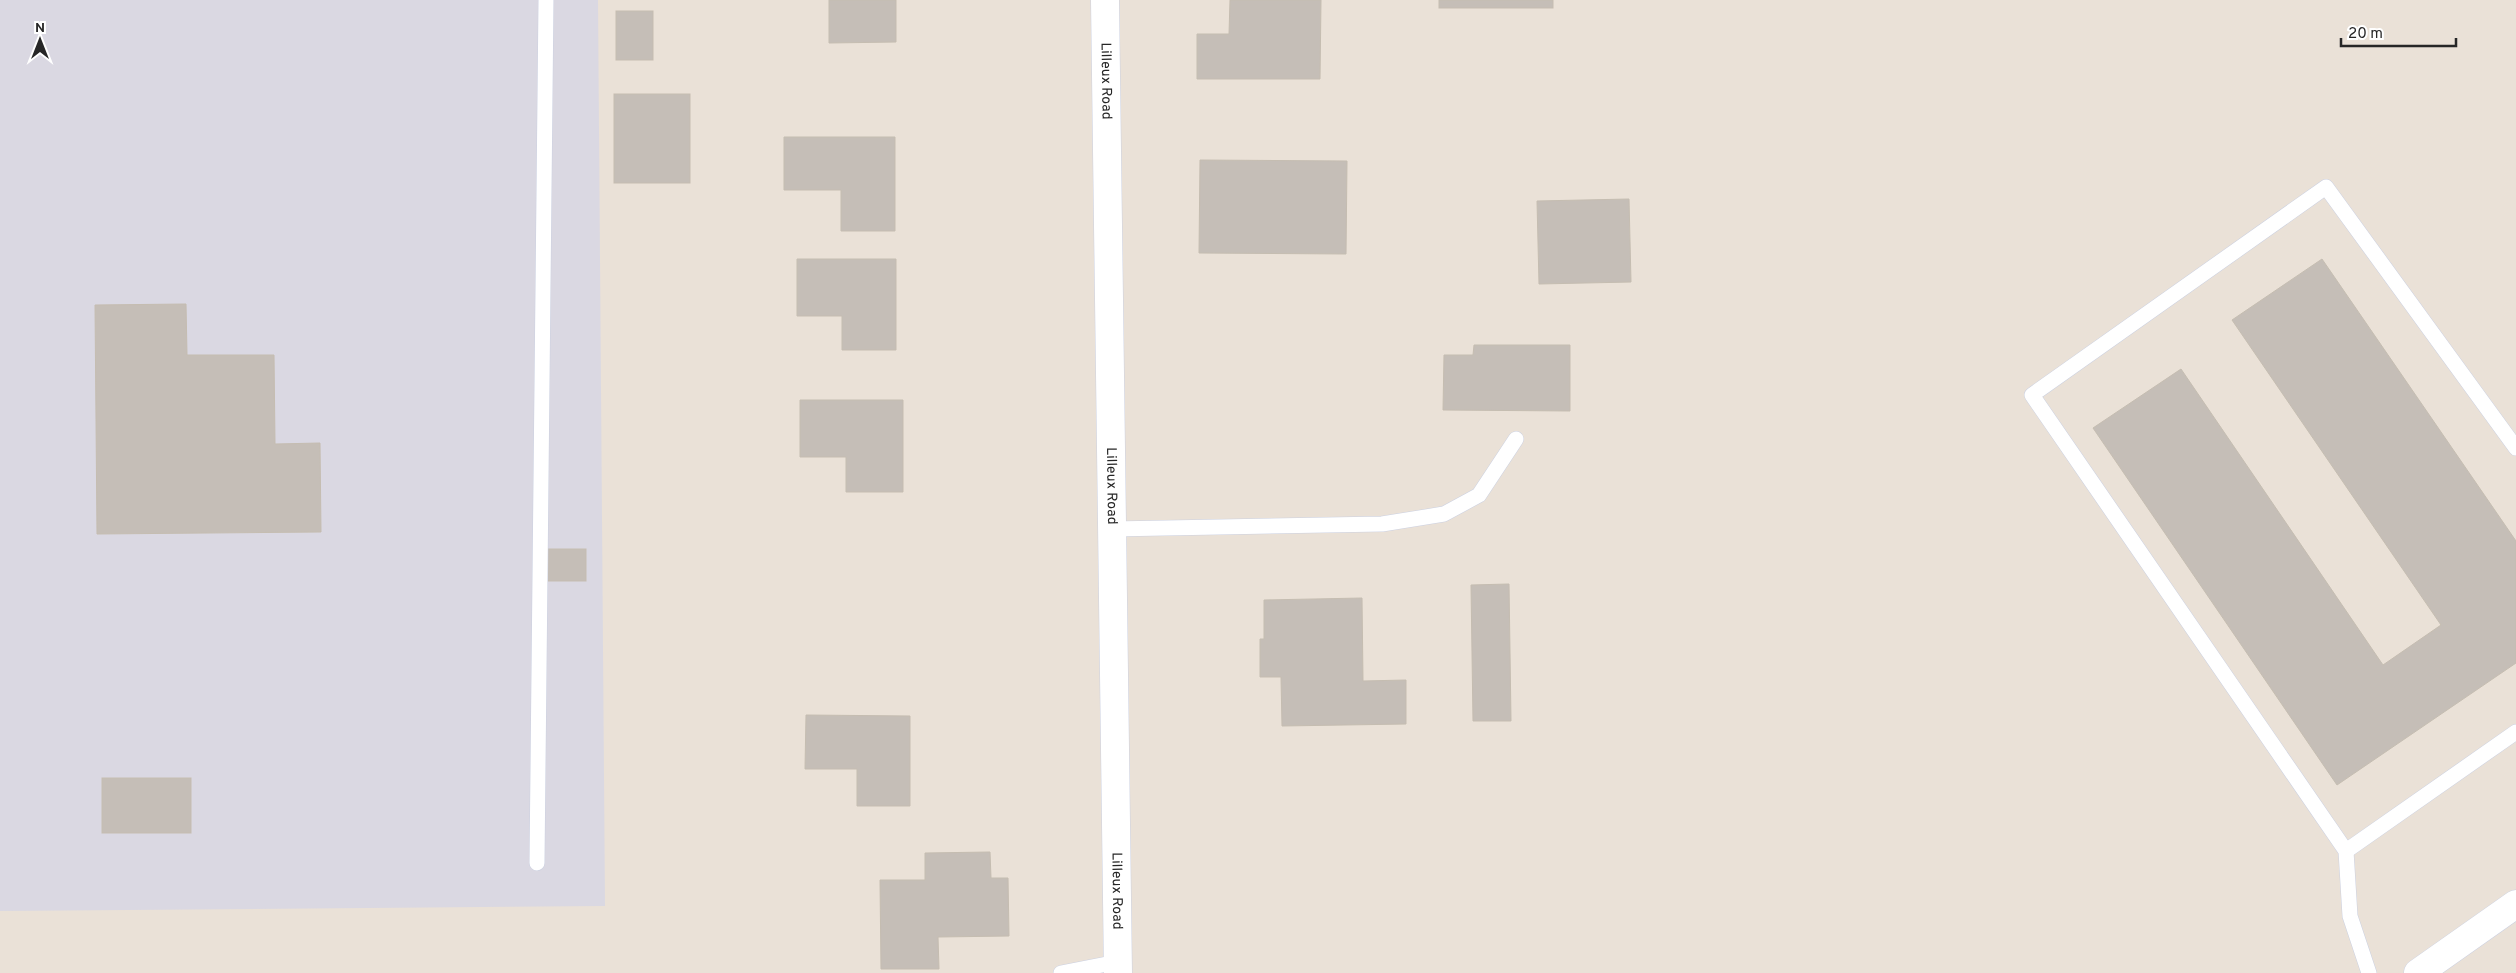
<svg xmlns="http://www.w3.org/2000/svg" width="2516" height="973" font-family="Overpass,sans-serif">
	<style>
		.industrial { fill: #dad8e2 }
		.building { fill: #c5beb7; stroke: #c5bdb1 }
		.lines { fill: none; stroke-linecap: round; stroke-linejoin: round }
		.service-casing { stroke: #ccd1e1; stroke-width: 16 }
		.minor-casing { stroke: #ccd1e1; stroke-width: 29 }
		.service { stroke: #fff; stroke-width: 15 }
		.minor { stroke: #fff; stroke-width: 28 }
		.labels { text-anchor: middle; dominant-baseline: central; stroke-width: 4.5; stroke-linejoin: round; paint-order: stroke }
		.street-label { font-size: 14px; fill: #262626; stroke: #fff }
	</style>
	<rect width="100%" height="100%" fill="#eae1d7"/>
	<path class="industrial" d="M 0,0 L 598,0 L 605,906 L 0,911 Z"/>
	<g class="building">
		<path d="M 829,0 L 896,0 L 896,42 L 829,43 Z"/>
		<path d="M 1230,0 L 1321,0 L 1320,79 L 1197,79 L 1197,34 L 1229,34 Z"/>
		<rect x="1439" y="0" width="114" height="8"/>
		<rect x="616" y="11" width="37" height="49"/>
		<rect x="614" y="94" width="76" height="89"/>
		<path d="M 784,137 L 895,137 L 895,231 L 841,231 L 841,190 L 784,190 Z"/>
		<path d="M 1200,160 L 1347,161 L 1346,254 L 1199,253 Z"/>
		<path d="M 1629,199 L 1631,282 L 1539,284 L 1537,201 Z"/>
		<path d="M 797,259 L 896,259 L 896,350 L 842,350 L 842,316 L 797,316 Z"/>
		<path d="M 2322,259 L 2516,541 L 2516,663 L 2337,785 L 2093,428 L 2181,369 L 2383,665 L 2441,625 L 2232,320 Z"/>
		<path d="M 186,304 L 187,355 L 274,355 L 275,444 L 320,443 L 321,532 L 97,534 L 95,305 Z"/>
		<path d="M 1474,345 L 1570,345 L 1570,411 L 1443,410 L 1444,355 L 1473,355 Z"/>
		<path d="M 800,400 L 903,400 L 903,492 L 846,492 L 846,457 L 800,457 Z"/>
		<rect x="540" y="549" width="46" height="32"/>
		<path d="M 1509,584 L 1511,721 L 1473,721 L 1471,585 Z"/>
		<path d="M 1362,598 L 1363,681 L 1406,680 L 1406,724 L 1282,726 L 1281,677 L 1260,677 L 1260,639 L 1264,639 L 1264,600 Z"/>
		<path d="M 806,715 L 910,716 L 910,806 L 857,806 L 857,769 L 805,769 Z"/>
		<rect x="102" y="778" width="89" height="55"/>
		<path d="M 990,852 L 991,878 L 1008,878 L 1009,936 L 938,937 L 939,969 L 881,969 L 880,880 L 925,880 L 925,853 Z"/>
	</g>
	<g class="lines">
		<defs>
			<g id="service">
				<path d="M 1112,529 L 1382,524 L 1444,514 L 1479,495 L 1516,439"/>
				<path d="M 2346,851 L 2516,732"/>
				<path d="M 537,863 L 546,0"/>
				<path d="M 1061,973 L 1117,962"/>
				<path d="M 2369,973 L 2350,916 L 2346,851 L 2032,395 L 2326,187 L 2516,448"/>
			</g>
			<g id="minor">
				<path id="s1" d="M 1105,0 L 1118,973"/>
				<path d="M 2418,973 L 2516,904"/>
			</g>
		</defs>
		<use href="#service" class="service-casing"/>
		<use href="#minor" class="minor-casing"/>
		<use href="#service" class="service"/>
		<use href="#minor" class="minor"/>
	</g>
	<g class="labels">
		<g class="street-label">
			<text stroke="none"><textPath href="#s1" startOffset="81">Lilleux Road</textPath></text>
			<text stroke="none"><textPath href="#s1" startOffset="486">Lilleux Road</textPath></text>
			<text stroke="none"><textPath href="#s1" startOffset="891">Lilleux Road</textPath></text>
		</g>
	</g>
	<g transform="translate(40 40)" stroke="#ffffff" stroke-width="4" paint-order="stroke">
	<path d="M0-4L9 19L0 12L-9 19Z" fill="#262626"/>
	<text y="-8" font-size="14" font-weight="bold" text-anchor="middle" fill="#262626">N</text>
	</g>
	<path d="M2341 38v8h115v-8" fill="none" stroke="#262626" stroke-width="2.5"/>
	<text x="2348" y="38" font-size="15" fill="#262626" stroke="#ffffff" stroke-width="4" paint-order="stroke">20 m</text>
</svg>
